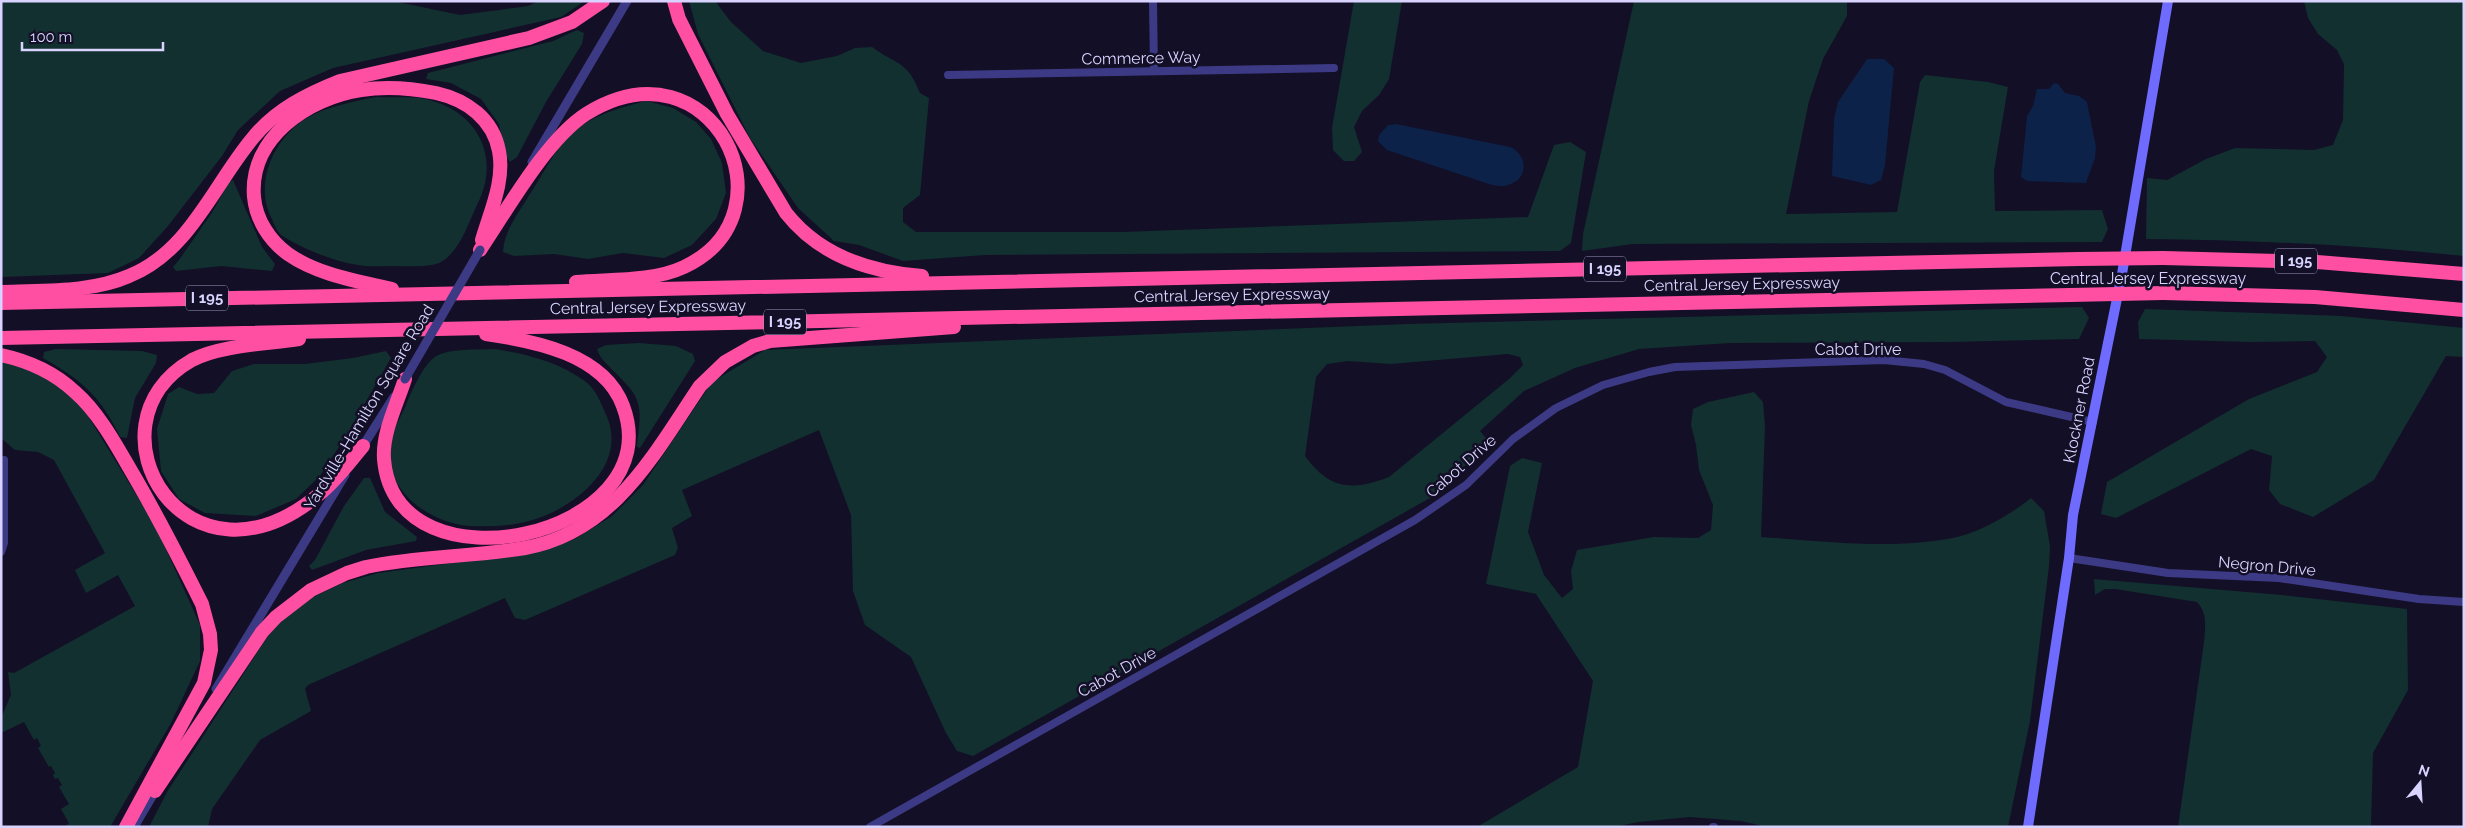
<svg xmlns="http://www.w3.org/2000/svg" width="2465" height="828" font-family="Raleway,sans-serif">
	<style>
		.green { fill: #12302f; fill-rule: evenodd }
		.water { fill: #0c2248 }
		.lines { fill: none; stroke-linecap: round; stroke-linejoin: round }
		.minor { stroke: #3d3a85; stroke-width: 8 }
		.tertiary { stroke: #3d3a85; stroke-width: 9 }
		.secondary { stroke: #6f6bff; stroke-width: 10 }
		.motorway { stroke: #ff4fa3; stroke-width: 14 }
		.tertiary-bridge { stroke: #3d3a85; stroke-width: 9 }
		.motorway-bridge { stroke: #ff4fa3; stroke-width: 14 }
		.labels { text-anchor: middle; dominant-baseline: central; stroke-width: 5; stroke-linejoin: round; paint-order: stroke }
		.shield { fill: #130f26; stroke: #9e99be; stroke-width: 1 }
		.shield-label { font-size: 15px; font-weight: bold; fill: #d9d4ff }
		.street-label { font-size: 16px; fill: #d9d4ff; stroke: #130f26 }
	</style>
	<rect width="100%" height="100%" fill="#130f26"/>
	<g class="green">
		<path d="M 1,1 L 393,1 L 460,15 L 528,6 L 539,1 L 585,1 L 561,17 L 333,68 L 280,91 L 238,130 L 222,156 L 168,226 L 139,258 L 108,273 L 1,277 Z"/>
		<path d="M 689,1 L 715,1 L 731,22 L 763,51 L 801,63 L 837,56 L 855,48 L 872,47 C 898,66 907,60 920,93 L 929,98 L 920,195 L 903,208 L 903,222 L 916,232 L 1123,232 L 1528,217 L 1554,145 L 1570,142 L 1586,152 L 1571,243 L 1560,251 L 985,255 L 903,261 L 859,245 L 834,241 L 798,208 L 750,138 L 698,34 Z"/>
		<path d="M 1354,1 L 1402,1 L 1389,79 L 1379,95 L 1362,111 L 1354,127 L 1362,152 L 1354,161 L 1344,161 L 1333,150 L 1332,128 Z"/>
		<path d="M 1634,1 L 1847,1 L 1847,16 L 1823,59 L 1809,101 L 1786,214 L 1897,212 L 1920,82 L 1925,75 L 1988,82 L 2008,87 L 1994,171 L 1995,211 L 2102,210 L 2108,229 L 2102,242 L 1633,244 L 1582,251 L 1583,234 Z"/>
		<path d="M 2304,1 L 2464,1 L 2464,256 C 2358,245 2252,240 2146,239 L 2147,178 L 2167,180 L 2206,159 L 2235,148 L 2314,150 L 2333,145 L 2343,120 L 2344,64 L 2337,50 L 2318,34 L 2308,18 Z"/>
		<path d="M 577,30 L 584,33 L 582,44 L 546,102 L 517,157 L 510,162 L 505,155 L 499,124 L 481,99 L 451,83 L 426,79 L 428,73 L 553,41 Z"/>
		<path d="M 376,97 C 391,98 409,96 425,99 C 477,110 502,157 477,205 C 468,224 460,251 441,262 C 431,268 401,266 389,266 C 379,266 368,267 358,265 C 336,262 300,248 281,235 C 277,232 274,224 272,219 C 253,184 274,137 307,118 C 328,106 352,102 376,97 Z"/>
		<path d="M 647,101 L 673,108 L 696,122 L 711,139 L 722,163 L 726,193 L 716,219 L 692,245 L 664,258 L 623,253 L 588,259 L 554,254 L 514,256 L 503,252 C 504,231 518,214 528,197 C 540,179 550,159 563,142 C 583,118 617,108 647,101 Z"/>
		<path d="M 233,180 L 262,247 L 275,264 L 272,271 L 221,266 L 176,271 L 173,267 L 179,260 L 213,211 L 229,182 Z"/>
		<path d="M 2082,307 L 2089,318 L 2079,339 L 1950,342 L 1730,343 L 1639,349 L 1575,368 L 1524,391 L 1480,431 L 1490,443 L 1430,498 L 973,756 L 957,751 L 946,733 L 911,657 L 865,625 L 853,591 L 851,515 L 819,430 L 682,490 L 692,516 L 672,528 L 678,548 L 675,555 L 525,620 L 515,618 L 505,598 L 308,685 L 305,689 L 311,711 L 260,740 L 212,809 L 208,827 L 149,827 L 167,792 L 268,636 L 296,605 L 343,583 L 378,573 L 541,551 L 575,539 L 612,516 L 643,485 L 712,382 L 765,350 L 1408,324 ZM 1508,354 L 1520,357 L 1523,365 L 1509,379 L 1389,477 C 1352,491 1330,490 1305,456 L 1316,377 L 1327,364 L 1348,361 L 1391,364 Z"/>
		<path d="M 2145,309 L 2341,316 L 2464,328 L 2464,357 L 2446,356 L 2374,480 L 2313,517 L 2280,504 L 2269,490 L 2272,456 L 2251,449 L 2116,518 L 2101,514 L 2107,482 L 2249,399 L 2317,372 L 2327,357 L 2315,341 L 2251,342 L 2139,339 L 2138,322 Z"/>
		<path d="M 639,343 L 676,346 L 693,354 L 695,361 L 640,448 L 637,447 C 638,429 644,411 634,394 C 626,380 599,361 597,349 L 606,345 Z"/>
		<path d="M 56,349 L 142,351 L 157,355 L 156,363 L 135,398 L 127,438 L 120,437 C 101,396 81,380 43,358 L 44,352 Z"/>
		<path d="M 495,349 C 526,354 560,362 586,382 C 596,389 602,405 607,417 C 628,467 572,510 529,521 C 511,526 487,527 469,526 C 427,522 382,489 390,443 C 392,430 401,417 406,405 C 411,392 423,365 435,357 C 448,348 479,350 495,349 Z"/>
		<path d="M 386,351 L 391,358 L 348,433 L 320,476 L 296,499 L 256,516 L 205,513 L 179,499 L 161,471 L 157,429 L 168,394 L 179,387 L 197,394 L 214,393 L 232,371 L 254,364 L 305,364 L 353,358 Z"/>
		<path d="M 1,360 L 21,364 L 57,382 L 80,403 L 156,527 L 200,625 L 200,661 L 171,723 L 110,827 L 65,827 L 69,823 L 61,809 L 69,804 L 59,787 L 62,785 L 58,778 L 55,779 L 53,775 L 55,773 L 51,766 L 49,767 L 38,748 L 41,746 L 37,738 L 34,740 L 24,722 L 1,733 L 1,718 L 11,695 L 8,672 L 14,673 L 135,606 L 118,575 L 86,593 L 75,570 L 105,553 L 54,460 L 38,452 L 15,450 L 1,438 Z"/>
		<path d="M 1754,392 L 1763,402 L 1765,426 L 1761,537 C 1824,541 1890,550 1953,538 C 1979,533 2011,514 2031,498 L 2044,511 L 2050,546 L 2049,566 L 2030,721 L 2008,827 L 1767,827 L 1741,821 L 1690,817 L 1638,822 L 1614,827 L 1477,827 L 1578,767 L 1593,681 L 1536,594 L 1486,584 L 1510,466 L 1522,458 L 1542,463 L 1528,532 L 1544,575 L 1562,598 L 1573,589 L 1571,571 L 1577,550 L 1654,537 L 1698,538 L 1711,530 L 1713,505 L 1699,470 L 1696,445 L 1691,425 L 1693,409 L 1708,402 Z"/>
		<path d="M 364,478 L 370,478 L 385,512 L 417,537 L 416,541 L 366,550 L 312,570 L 309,566 L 315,560 L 344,506 Z"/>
		<path d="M 2094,579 L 2282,595 L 2407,609 L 2408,690 L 2373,753 L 2371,827 L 2178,827 L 2204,642 C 2205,627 2208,614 2197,602 L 2115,589 L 2105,589 L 2095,595 Z"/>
	</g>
	<g class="water">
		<path d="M 1867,59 L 1884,59 L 1894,68 L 1885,165 L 1881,180 L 1871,185 L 1832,176 L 1834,119 L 1838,102 Z"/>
		<path d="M 2054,83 L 2058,84 L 2065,93 L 2079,96 L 2087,102 L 2096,147 L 2095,158 L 2086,183 L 2027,181 L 2021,177 L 2027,116 L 2033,106 L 2037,89 L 2049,89 Z"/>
		<path d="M 1396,124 L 1510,147 C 1527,154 1529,177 1511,184 C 1505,187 1499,186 1492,185 L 1387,150 L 1378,141 L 1379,135 L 1388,125 Z"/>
	</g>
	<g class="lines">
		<g class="minor">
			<path d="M 1153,1 L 1154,71"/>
			<path d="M 948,75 L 1334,68"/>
			<path d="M 1,552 L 4,543 L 4,460"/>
			<path d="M 2069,558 L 2168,573 L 2279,578 L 2419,599 L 2464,602"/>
			<path d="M 870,827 L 1415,520 L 1466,485 L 1513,439 L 1556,408 L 1603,385 L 1649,372 L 1675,367 L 1884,360 L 1924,364 L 1945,370 L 2006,402 L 2093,422"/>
			<path d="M 1713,827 L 1714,827"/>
		</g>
		<g class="tertiary">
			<path d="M 532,162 L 627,1"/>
			<path d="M 361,449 L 394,397"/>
			<path d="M 216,689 L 345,475"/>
			<path d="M 134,827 L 157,788"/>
		</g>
		<path class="secondary" d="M 2028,827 L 2069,558 L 2073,515 L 2122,274 L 2168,1"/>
		<g class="motorway">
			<path d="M 674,1 L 679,19 L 727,114 L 786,213 C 819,255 869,272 922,276"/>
			<path d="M 480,250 C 507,210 546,140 586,114 C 712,35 799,213 684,267 C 652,282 610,279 576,282"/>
			<path d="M 2163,258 L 2317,262 L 2464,274"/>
			<path d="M 392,289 C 357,281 318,275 288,254 C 270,241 256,220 254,197 C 249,138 308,98 361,90 C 386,86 411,88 436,93 C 467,100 493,119 499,151 C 505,181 490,212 482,240"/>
			<path d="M 1,292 C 43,290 90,293 129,276 C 189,252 213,186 252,139 C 275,110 307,94 340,81 L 529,38 L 572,22 L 603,1"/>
			<path d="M 2163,293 L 2315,297 L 2464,310"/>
			<path d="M 1,303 L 2079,259"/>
			<path d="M 1,338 L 2070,295"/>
			<path d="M 299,339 C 268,344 220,345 192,360 C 78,425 188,609 323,491 C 338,478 350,462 363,446"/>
			<path d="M 1,355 C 29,361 55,373 75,392 C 98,412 115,443 130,469 C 156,513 179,558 202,604 L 210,634 L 211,650 L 204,683 L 126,827"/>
			<path d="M 405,379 C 397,404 382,433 384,459 C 395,598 672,536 623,406 C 604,354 534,341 486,334"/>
			<path d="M 155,791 L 262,632 L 276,617 L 311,590 L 347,573 L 366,567 C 418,556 472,557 525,548 C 614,532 654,454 700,386 L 725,362 L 753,346 L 770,341 L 954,327"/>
		</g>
		<path class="tertiary-bridge" d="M 405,379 L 480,250"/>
		<g class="motorway-bridge">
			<path d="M 2079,259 L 2163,258"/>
			<path d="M 2070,295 L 2163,293"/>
		</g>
	</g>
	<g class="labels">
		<g class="shield">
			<rect x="2275" y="248.5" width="42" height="25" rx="4"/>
			<rect x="1584" y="256.5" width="42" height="25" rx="4"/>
			<rect x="186" y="285.5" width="42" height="25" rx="4"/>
			<rect x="764" y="309.5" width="42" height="25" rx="4"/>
		</g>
		<g class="shield-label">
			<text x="2296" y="261">I 195</text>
			<text x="1605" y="269">I 195</text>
			<text x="207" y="298">I 195</text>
			<text x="785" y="322">I 195</text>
		</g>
		<g class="street-label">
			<text transform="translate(1141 58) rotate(-1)">Commerce Way</text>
			<text x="2148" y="278">Central Jersey Expressway</text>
			<text transform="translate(1742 284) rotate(-1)">Central Jersey Expressway</text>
			<text transform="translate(1232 295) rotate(-1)">Central Jersey Expressway</text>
			<text transform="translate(648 307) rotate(-1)">Central Jersey Expressway</text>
			<text x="1858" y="349">Cabot Drive</text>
			<text transform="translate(369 407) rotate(-59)">Yardville-Hamilton Square Road</text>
			<text transform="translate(2079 410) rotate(-79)">Klockner Road</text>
			<text transform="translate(1461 466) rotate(-41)">Cabot Drive</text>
			<text transform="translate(2267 566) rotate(5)">Negron Drive</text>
			<text transform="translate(1117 672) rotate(-29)">Cabot Drive</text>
		</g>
	</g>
	<rect width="2465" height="828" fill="none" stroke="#d9d4ff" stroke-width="5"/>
	<g transform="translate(2420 783) rotate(18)" stroke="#130f26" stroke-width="4" paint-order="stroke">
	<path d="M0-4L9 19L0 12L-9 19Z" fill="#d9d4ff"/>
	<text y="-8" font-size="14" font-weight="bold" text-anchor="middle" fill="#d9d4ff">N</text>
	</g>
	<path d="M22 42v8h141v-8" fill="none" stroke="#d9d4ff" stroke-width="2.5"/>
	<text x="30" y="42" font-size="15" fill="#d9d4ff" stroke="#130f26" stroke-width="4" paint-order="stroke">100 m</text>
</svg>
